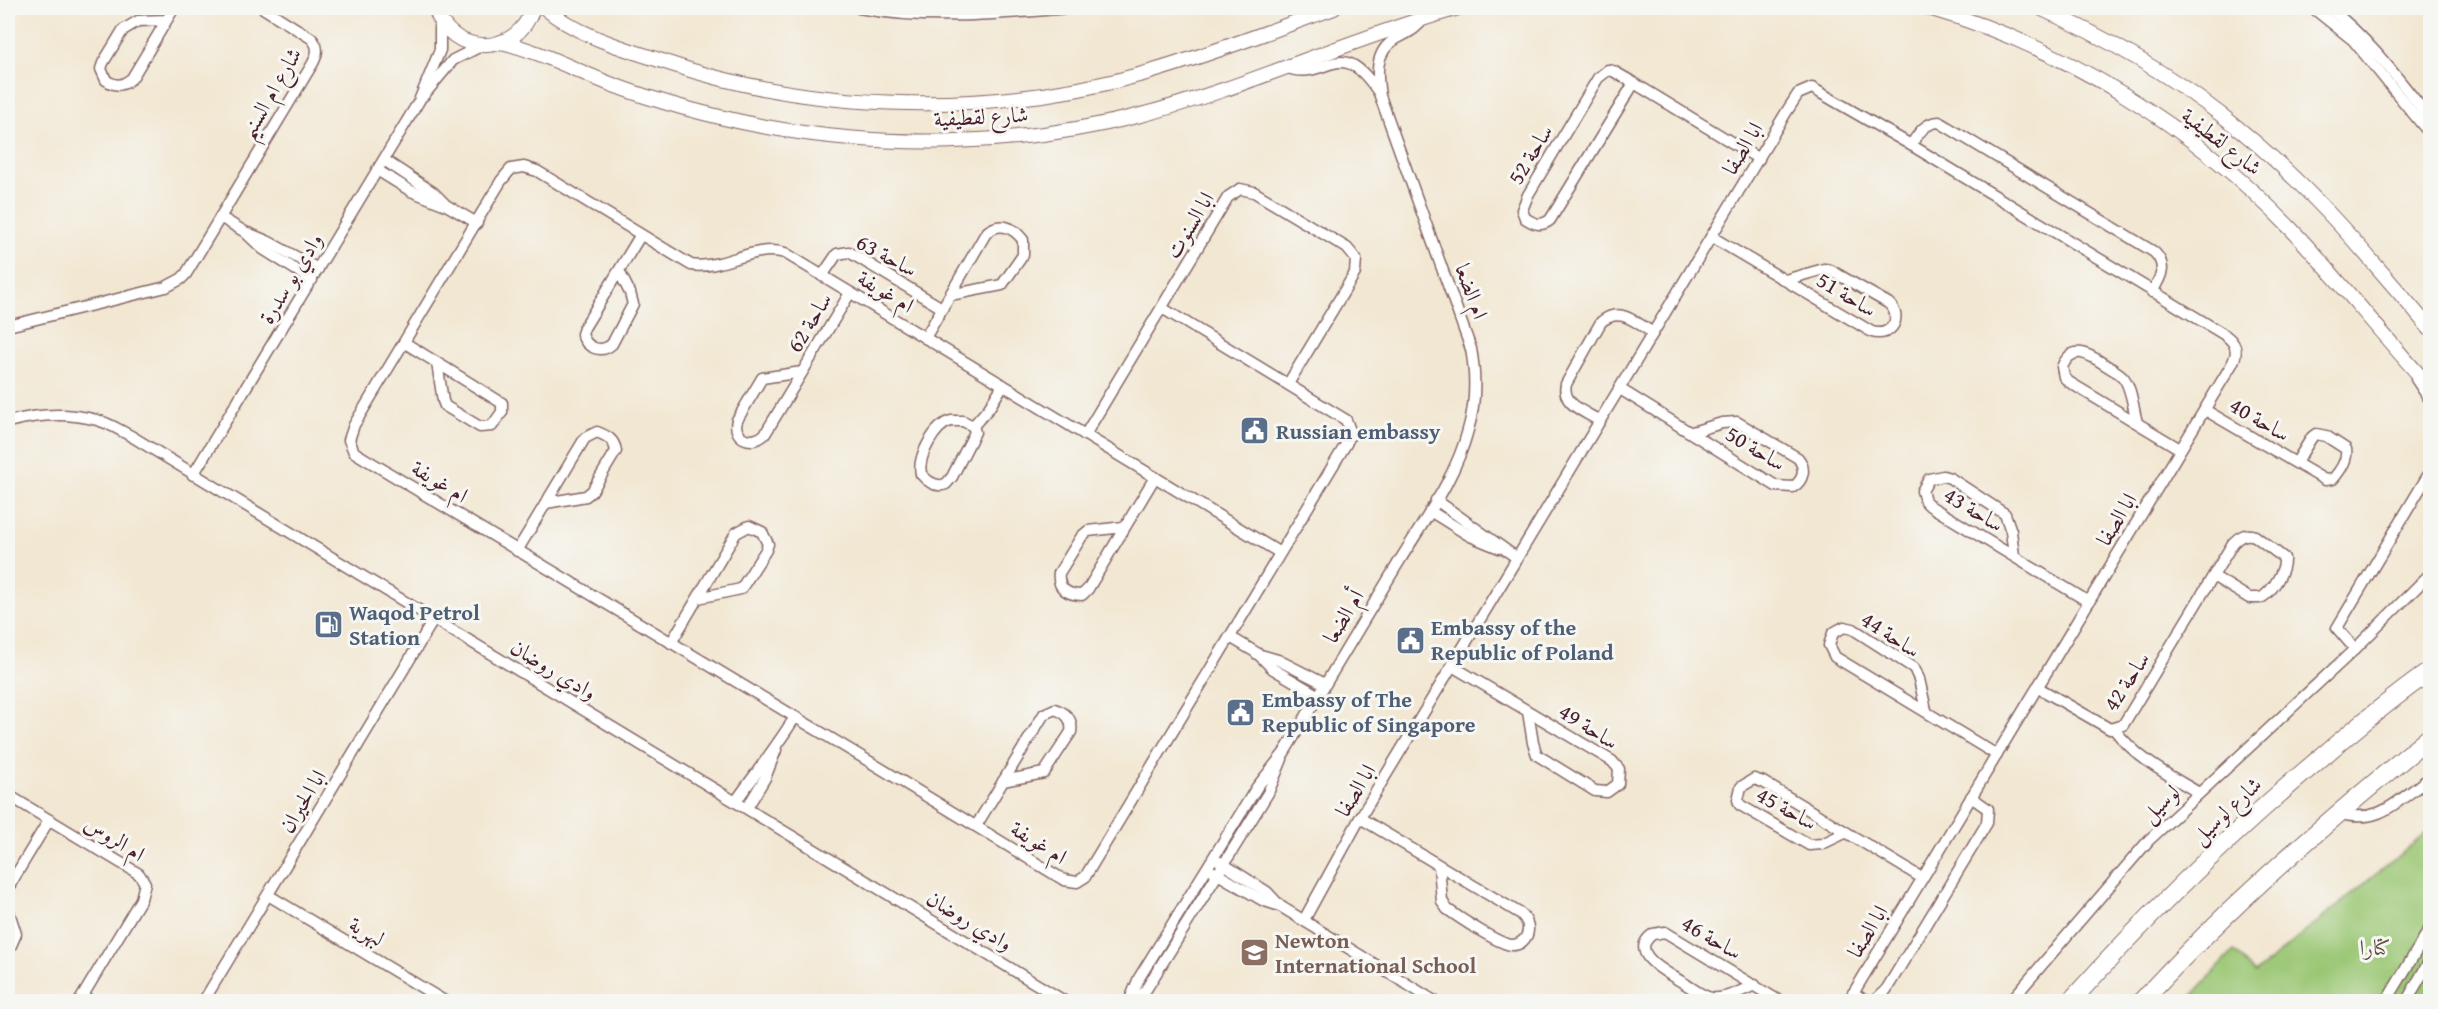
<svg xmlns="http://www.w3.org/2000/svg" width="2438" height="1009" font-family="'Gentium Book Plus',Amiri,serif">
	<style>
		.green { fill: #9bc774; stroke: #727350; stroke-width: 1.5 }
		.lines { fill: none; stroke-linecap: round; stroke-linejoin: round }
		.minor-casing { stroke: #856565; stroke-width: 13 }
		.tertiary-casing { stroke: #856565; stroke-width: 16 }
		.trunk-casing { stroke: #856565; stroke-width: 20 }
		.minor { stroke: #fff; stroke-width: 10 }
		.tertiary { stroke: #fff; stroke-width: 14 }
		.trunk { stroke: #fff; stroke-width: 18 }
		.labels { text-anchor: middle; dominant-baseline: central; stroke-width: 6; stroke-linejoin: round; paint-order: stroke }
		.street-label { font-size: 22px; fill: #4a1f2b; stroke: #f6f6f2 }
		.service-label { font-size: 22px; font-weight: bold; fill: #4e5e75; stroke: #f6f6f2; text-anchor: start }
		.education-label { font-size: 22px; font-weight: bold; fill: #785e54; stroke: #f6f6f2; text-anchor: start }
		.park-label { font-size: 22px; fill: #625141; stroke: #f6f6f2 }
	</style>
	<rect width="100%" height="100%" fill="#f6f6f2"/>
	<filter id="ink" filterUnits="userSpaceOnUse"><feTurbulence type="fractalNoise" baseFrequency=".0167" numOctaves="2"/><feDisplacementMap in="SourceGraphic" scale="12" xChannelSelector="R" yChannelSelector="G"/><feConvolveMatrix kernelMatrix="1 2 1 2 8 2 1 2 1" color-interpolation-filters="sRGB"/></filter>
	<filter id="wash" filterUnits="userSpaceOnUse"><feTurbulence type="fractalNoise" baseFrequency=".008" numOctaves="4" result="noise"/><feDisplacementMap in="SourceGraphic" scale="24" xChannelSelector="R" yChannelSelector="G"/><feGaussianBlur stdDeviation="1.35" result="paint"/><feColorMatrix in="noise" values="0 0 0 0 0 0 0 0 0 0 0 0 0 0 0 0 0 1.4 0 .05"/><feComposite in="paint" operator="in"/></filter>
	<g filter="url(#wash)">
		<rect width="100%" height="100%" fill="#f2e7d2"/>
		<path class="green" d="M 2430,830 L 2430,1001 L 2186,1002 L 2234,951 L 2255,973 Z"/>
	</g>
	<g filter="url(#ink)">
		<g class="lines">
			<defs>
				<g id="minor">
					<path d="M 859,8 C 927,21 1000,14 1069,8"/>
					<path d="M 2313,8 L 2353,40 L 2430,134"/>
					<path d="M 2329,8 C 2369,39 2399,80 2430,119"/>
					<path d="M 166,20 L 138,21 L 123,30 L 103,63 L 101,69 L 106,80 C 116,87 123,86 132,78 L 174,8"/>
					<path d="M 1285,67 C 1328,84 1338,31 1379,93"/>
					<path d="M 1634,83 L 1550,220 C 1541,227 1534,224 1525,218 L 1522,210 L 1528,195 L 1598,78 L 1608,70 L 1613,71 L 1634,83 L 1759,159"/>
					<path d="M 423,96 L 453,60 L 483,45"/>
					<path d="M 1911,145 C 1919,133 1924,123 1939,122 L 2154,252 C 2168,266 2161,277 2152,292"/>
					<path d="M 384,160 L 434,193 L 444,203"/>
					<path d="M 377,170 L 411,191 L 446,205 L 477,223"/>
					<path d="M 220,217 L 245,232 L 263,249 L 312,280"/>
					<path d="M 248,233 L 267,241 L 318,269"/>
					<path d="M 1712,237 L 1872,332 C 1892,338 1904,316 1888,303 L 1830,270 L 1824,269 L 1785,280"/>
					<path d="M 619,271 L 630,293 L 633,304 L 612,344 C 601,354 586,348 582,334 L 584,328 L 640,236"/>
					<path d="M 822,276 L 837,254 L 849,252 L 942,308"/>
					<path d="M 1162,308 L 1346,420 L 1351,433 L 1346,444 L 1085,877 L 1077,882 L 1064,880 L 857,754 L 367,460 L 354,452 L 349,440 L 354,425 L 501,181 L 511,169 L 524,167 L 537,171 L 691,265 C 723,270 753,244 785,253 L 1280,553"/>
					<path d="M 8,326 L 166,287 L 181,279 L 186,274 L 313,63 C 318,53 319,46 311,38 L 263,8"/>
					<path d="M 925,338 L 986,233 C 1000,221 1013,227 1023,240 L 1023,255 L 1002,285 L 950,295"/>
					<path d="M 405,343 L 502,403 L 502,412 L 492,426 L 480,427 L 445,406 L 443,401 L 437,363"/>
					<path d="M 802,372 L 762,378 L 737,420 C 732,439 753,446 765,434 L 850,293"/>
					<path d="M 2416,379 L 2430,400"/>
					<path d="M 1620,389 L 1776,486 L 1793,487 C 1804,480 1806,468 1798,458 L 1737,422 L 1722,423 L 1692,432"/>
					<path d="M 2205,410 L 2325,480 L 2333,479 C 2340,471 2348,460 2346,449 L 2326,436 L 2316,434 L 2312,437 L 2296,463"/>
					<path d="M 951,421 L 963,421 L 973,426 L 975,432 L 952,477 L 946,484 C 936,488 927,481 921,474 C 917,457 935,425 951,421 Z"/>
					<path d="M 1600,421 C 1585,412 1561,404 1566,384 L 1601,322 C 1620,306 1635,322 1653,333"/>
					<path d="M 8,422 C 37,414 67,412 97,420 C 109,423 121,431 131,436 L 1066,1002"/>
					<path d="M 2137,422 C 2133,409 2132,388 2123,377 C 2118,372 2110,368 2104,364 C 2087,353 2072,344 2062,367 L 2064,377 L 2069,382 L 2180,449"/>
					<path d="M 973,426 L 989,408 L 1003,385"/>
					<path d="M 1085,435 L 1228,197 L 1240,189 L 1254,192 L 1347,248 L 1356,259 L 1355,273 L 1288,384"/>
					<path d="M 193,475 L 419,101 L 440,50 L 440,19"/>
					<path d="M 1436,500 L 1517,558"/>
					<path d="M 1430,511 L 1470,536 L 1499,548"/>
					<path d="M 1124,527 L 1088,531 L 1082,536 L 1059,573 C 1057,589 1068,595 1082,595 L 1088,589 L 1155,477"/>
					<path d="M 517,551 L 585,438 L 597,432 C 607,436 614,439 616,451 L 592,491 L 586,496 L 546,503"/>
					<path d="M 2014,556 L 2011,531 L 2005,514 L 1950,478 L 1943,476 L 1929,479 L 1922,491 L 1925,501 L 1930,506 L 2089,602"/>
					<path d="M 1230,637 L 1257,653 L 1273,669 L 1319,696"/>
					<path d="M 671,643 L 736,533 L 749,526 L 762,532 L 768,544 L 766,550 L 741,589 L 698,598"/>
					<path d="M 2355,649 L 2337,628 L 2430,472"/>
					<path d="M 1257,654 L 1278,660 L 1325,684"/>
					<path d="M 1452,666 L 1612,761 L 1619,769 L 1618,784 L 1607,792 L 1595,791 L 1537,755 L 1533,743 L 1528,712"/>
					<path d="M 2037,687 L 2110,729 L 2123,725 L 2233,543 C 2240,536 2245,533 2255,536 L 2284,558 C 2285,571 2273,591 2261,598 L 2249,598 L 2213,576"/>
					<path d="M 1926,710 L 1919,679 L 1914,668 L 1853,629 L 1844,627 L 1833,633 L 1829,645 L 1835,657 L 1997,755"/>
					<path d="M 2114,729 C 2138,760 2167,774 2199,793"/>
					<path d="M 8,795 L 131,869 L 139,874 L 145,883 L 141,899 L 79,1002"/>
					<path d="M 736,801 C 756,773 777,746 795,717"/>
					<path d="M 747,808 L 765,778 L 776,750"/>
					<path d="M 2338,813 C 2381,826 2398,799 2430,778"/>
					<path d="M 1360,818 L 1521,914 C 1527,920 1530,926 1527,935 C 1524,941 1519,945 1512,945 C 1500,945 1458,917 1447,909 L 1442,901 L 1439,866"/>
					<path d="M 976,826 L 1044,714 L 1055,709 C 1066,713 1073,719 1071,732 L 1044,773 L 1003,781"/>
					<path d="M 1845,833 L 1822,844 L 1809,845 L 1740,805 L 1738,800 L 1741,787 L 1754,779 L 1763,782 L 1922,878"/>
					<path d="M 1220,862 L 1267,892 L 1280,906 L 1436,1002"/>
					<path d="M 1214,872 L 1262,900 L 1280,906"/>
					<path d="M 8,888 L 49,820"/>
					<path d="M 268,895 L 446,1002"/>
					<path d="M 8,909 L 16,934 L 8,952"/>
					<path d="M 1304,920 L 1360,818 L 1787,111 L 1798,94 L 1812,88 L 1911,145 L 2225,335 C 2236,343 2239,351 2232,364 L 1848,1002"/>
					<path d="M 1755,985 C 1742,990 1725,1000 1711,998 C 1701,996 1691,987 1682,982 C 1668,973 1626,953 1653,934 L 1665,932 L 1781,1002"/>
					<path d="M 1853,993 L 1868,1002"/>
					<path d="M 203,1002 L 434,619"/>
					<path d="M 1129,1002 L 1139,978 L 1257,787 L 1284,753 C 1323,689 1361,624 1400,560 C 1425,519 1456,477 1468,430 C 1476,403 1476,376 1471,349 L 1380,96 C 1377,76 1374,53 1394,40 C 1406,33 1416,30 1424,18"/>
					<path d="M 1136,1002 L 1145,991 L 1268,793 L 1282,759"/>
					<path d="M 1873,1002 L 1886,990 L 1987,823 L 1988,809 L 1971,797"/>
					<path d="M 2010,1002 L 2149,840 L 2355,649 L 2430,574"/>
					<path d="M 2386,1002 L 2430,928"/>
					<path d="M 2406,1002 L 2430,960"/>
				</g>
				<g id="tertiary">
					<path d="M 435,8 C 451,57 517,58 533,8"/>
					<path d="M 545,8 C 579,37 627,49 668,63 C 818,114 998,116 1150,72 C 1212,54 1273,30 1334,8"/>
					<path d="M 1929,8 C 2066,48 2194,127 2293,231 C 2340,281 2383,336 2430,387"/>
					<path d="M 2040,8 C 2105,37 2167,73 2224,117 C 2302,177 2367,254 2430,329"/>
					<path d="M 501,42 C 540,51 576,71 613,85 C 661,103 711,116 761,126 C 884,149 1016,147 1137,116 C 1246,88 1349,39 1458,8"/>
				</g>
				<g id="trunk">
					<path d="M 2070,1002 C 2147,916 2228,836 2316,762 C 2353,730 2391,699 2430,671"/>
					<path d="M 2141,1002 C 2229,905 2329,820 2430,737"/>
				</g>
			</defs>
			<use href="#minor" class="minor-casing"/>
			<use href="#tertiary" class="tertiary-casing"/>
			<use href="#trunk" class="trunk-casing"/>
			<use href="#minor" class="minor"/>
			<use href="#tertiary" class="tertiary"/>
			<use href="#trunk" class="trunk"/>
		</g>
	</g>
	<defs>
		<symbol id="civic-square" viewBox="-11 -11 22 22"><rect x="-9" y="-9" width="18" height="18" rx="4" fill="#5c6f8a" stroke="#f6f6f2"/><path d="M-.6-6.5H3V-4.5H.6V-3L4-1V1h2V6H-6V1h2V-1L-.6-3ZM-1.2 2.5V6h2.4V2.5Z" fill="#fff"/></symbol>
		<symbol id="fuel-square" viewBox="-11 -11 22 22"><rect x="-9" y="-9" width="18" height="18" rx="4" fill="#5c6f8a" stroke="#f6f6f2"/><path d="M-5.5-6h7V0h2V4h1.3V-2.5L3-4.5l.8-.8L6-3V5H2.5V1h-1V6h-7ZM-4.2-4.7v3.2H.2V-4.7Z" fill="#fff"/></symbol>
		<symbol id="school-square" viewBox="-11 -11 22 22"><rect x="-9" y="-9" width="18" height="18" rx="4" fill="#8d6e63" stroke="#f6f6f2"/><path d="M0-5L7-2L0 1L-7-2ZM-4 1L0 2.5L4 1V4Q0 6-4 4Z" fill="#fff"/></symbol>
	</defs>
	<g fill-rule="evenodd">
		<use href="#civic-square" x="1238" y="414" width="33" height="33"/>
		<use href="#fuel-square" x="312" y="608" width="33" height="33"/>
		<use href="#civic-square" x="1394" y="624" width="33" height="33"/>
		<use href="#civic-square" x="1224" y="696" width="33" height="33"/>
		<use href="#school-square" x="1238" y="936" width="33" height="33"/>
	</g>
	<g class="labels">
		<g class="street-label">
			<text transform="translate(270 93) rotate(-60)">شارع ام السنيم</text>
			<text transform="translate(981 116) rotate(-3)">شارع لقطيفية</text>
			<text transform="translate(2222 141) rotate(38)">شارع لقطيفية</text>
			<text transform="translate(1742 148) rotate(-59)">ابا الصفا</text>
			<text transform="translate(1530 154) rotate(-59)">ساحة 52</text>
			<text transform="translate(1189 225) rotate(-59)">ابا السنوت</text>
			<text transform="translate(887 255) rotate(28)">ساحة 63</text>
			<text transform="translate(290 278) rotate(-59)">وادي بو سدرة</text>
			<text transform="translate(886 291) rotate(31)">ام غويفة</text>
			<text transform="translate(1472 291) rotate(70)">ام الضعا</text>
			<text transform="translate(1847 294) rotate(31)">ساحة 51</text>
			<text transform="translate(809 322) rotate(-59)">ساحة 62</text>
			<text transform="translate(2260 419) rotate(30)">ساحة 40</text>
			<text transform="translate(1756 448) rotate(31)">ساحة 50</text>
			<text transform="translate(440 481) rotate(31)">ام غويفة</text>
			<text transform="translate(1974 509) rotate(31)">ساحة 43</text>
			<text transform="translate(2116 519) rotate(-59)">ابا الصفا</text>
			<text transform="translate(1343 616) rotate(-59)">أم الضعا</text>
			<text transform="translate(1891 634) rotate(33)">ساحة 44</text>
			<text transform="translate(554 669) rotate(31)">وادي روضان</text>
			<text transform="translate(2126 681) rotate(-57)">ساحة 42</text>
			<text transform="translate(1589 726) rotate(32)">ساحة 49</text>
			<text transform="translate(1355 790) rotate(-59)">ابا الصفا</text>
			<text transform="translate(302 801) rotate(-59)">ابا الحيران</text>
			<text transform="translate(2160 803) rotate(-43)">لوسيل</text>
			<text transform="translate(1787 808) rotate(29)">ساحة 45</text>
			<text transform="translate(2226 810) rotate(-43)">شارع لوسيل</text>
			<text transform="translate(115 838) rotate(32)">ام الروس</text>
			<text transform="translate(1039 842) rotate(32)">ام غويفة</text>
			<text transform="translate(970 920) rotate(31)">وادي روضان</text>
			<text transform="translate(367 931) rotate(31)">لبهرية</text>
			<text transform="translate(1867 931) rotate(-59)">ابا الصفا</text>
			<text transform="translate(1712 937) rotate(30)">ساحة 46</text>
		</g>
		<g class="service-label">
			<text x="1276" y="431">Russian embassy</text>
			<text x="349" y="612">Waqod Petrol<tspan x="349" dy="25">Station</tspan></text>
			<text x="1431" y="627">Embassy of the<tspan x="1431" dy="25">Republic of Poland</tspan></text>
			<text x="1262" y="699">Embassy of The<tspan x="1262" dy="25">Republic of Singapore</tspan></text>
		</g>
		<g class="education-label">
			<text x="1275" y="940">Newton<tspan x="1275" dy="25">International School</tspan></text>
		</g>
		<g class="park-label">
			<text x="2375" y="947">كتارا</text>
		</g>
	</g>
	<rect width="2438" height="1009" fill="none" stroke="#f6f6f2" stroke-width="30"/>
</svg>
